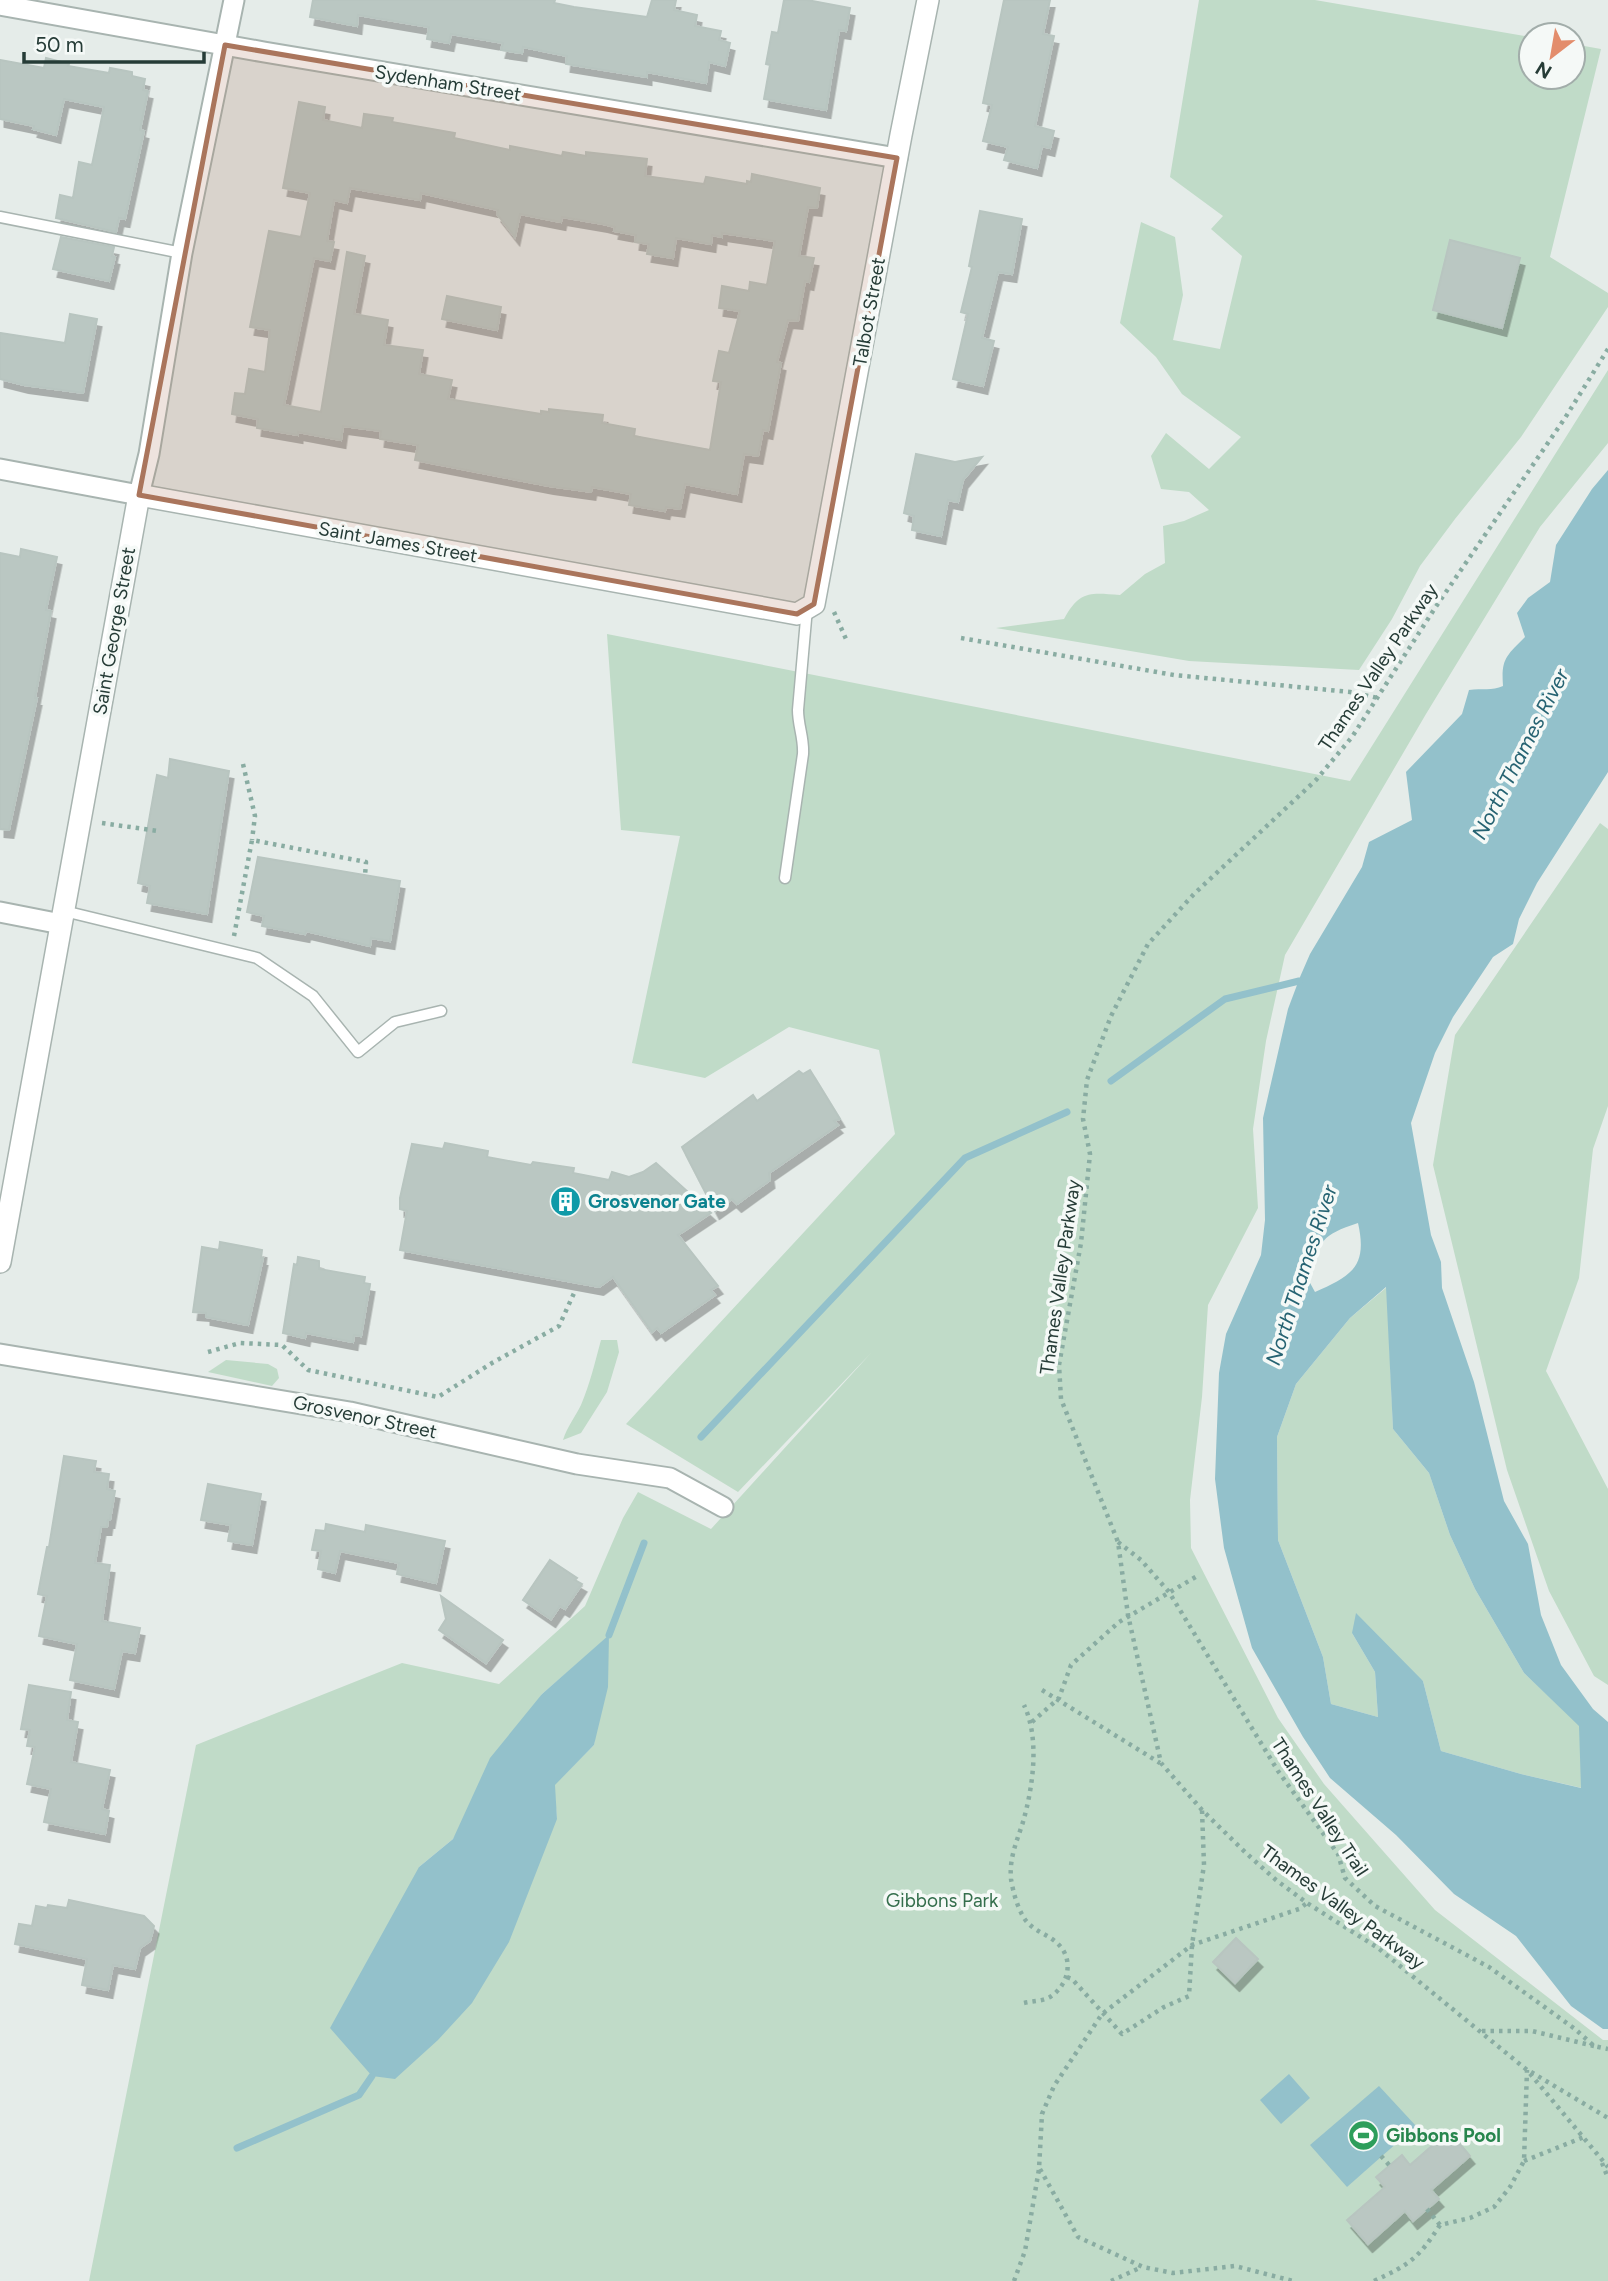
<svg xmlns="http://www.w3.org/2000/svg" width="1608" height="2281" font-family="Figtree,sans-serif">
	<style>
		.green { fill: #c0dbc8; fill-rule: evenodd }
		.water { fill: #93c1cb; fill-rule: evenodd }
		.lines { fill: none; stroke-linecap: round; stroke-linejoin: round }
		.stream { stroke: #93c1cb; stroke-width: 7 }
		.building { fill: #bac7c2; stroke: #b8c5c0; stroke-width: 2; fill-rule: evenodd; filter: url(#shadow) }
		.service-casing { stroke: #a8b4b0; stroke-width: 13 }
		.minor-casing { stroke: #a8b4b0; stroke-width: 23 }
		.tertiary-casing { stroke: #a8b4b0; stroke-width: 24 }
		.path { stroke: #89aca2; stroke-width: 4.5; stroke-dasharray: 3.5 5; stroke-linecap: butt }
		.service { stroke: #fff; stroke-width: 10 }
		.minor { stroke: #fff; stroke-width: 19 }
		.tertiary { stroke: #fff; stroke-width: 21 }
		.marked { fill: #aa755c; fill-opacity: 0.2; stroke: #aa755c; stroke-width: 5; stroke-linejoin: round }
		.labels { text-anchor: middle; dominant-baseline: central; stroke-width: 7; stroke-linejoin: round; paint-order: stroke }
		.street-label { font-size: 19px; fill: #263c37; stroke: #f5f9f7 }
		.culture-label { font-size: 19px; font-weight: bold; fill: #0d838f; stroke: #f5f9f7; text-anchor: start }
		.park-label { font-size: 19px; fill: #346e4c; stroke: #f5f9f7 }
		.leisure-label { font-size: 19px; font-weight: bold; fill: #27864d; stroke: #f5f9f7; text-anchor: start }
		.water-label { font-size: 21px; font-style: italic; fill: #266372; stroke: #f5f9f7 }
	</style>
	<defs>
		<filter id="shadow"><feDropShadow dx="4.5" dy="8" stdDeviation="0" flood-color="#0004"/></filter>
	</defs>
	<rect width="100%" height="100%" fill="#e5ece9"/>
	<g class="green">
		<path d="M 1199,0 L 1315,0 L 1531,37 L 1531,77 L 1573,77 L 1573,44 L 1601,49 L 1550,257 L 1608,293 L 1608,307 L 1521,437 L 1455,519 L 1420,566 L 1392,619 L 1359,670 L 1189,661 L 996,628 L 1064,619 C 1080,590 1090,593 1120,595 L 1145,574 L 1165,563 L 1163,526 L 1184,521 L 1209,510 L 1189,492 L 1161,489 L 1151,456 L 1166,433 L 1209,469 L 1241,437 L 1182,394 L 1156,357 L 1120,323 L 1141,222 L 1175,237 L 1183,295 L 1173,340 L 1220,349 L 1242,256 L 1211,229 L 1223,216 L 1170,177 Z"/>
		<path d="M 1608,370 L 1608,443 L 1540,527 L 1426,714 L 1285,955 L 1266,1041 L 1253,1129 L 1258,1208 L 1208,1305 L 1202,1397 L 1190,1500 L 1191,1548 L 1278,1718 L 1324,1784 L 1435,1910 L 1603,2040 L 1608,2040 L 1608,2281 L 89,2281 L 196,1745 L 402,1663 L 499,1684 L 585,1606 L 623,1518 L 638,1492 L 711,1529 L 871,1353 L 738,1492 L 626,1424 L 895,1134 L 879,1050 L 789,1027 L 705,1078 L 632,1063 L 680,836 L 621,830 L 607,634 L 1350,781 ZM 609,1636 L 594,1745 L 554,1785 L 557,1819 L 419,1867 L 453,1839 L 542,1694 Z"/>
		<path d="M 1600,823 L 1608,829 L 1608,1106 L 1593,1149 L 1579,1278 L 1546,1371 L 1608,1489 L 1608,1685 L 1594,1676 L 1549,1591 L 1507,1470 L 1433,1165 L 1455,1035 Z"/>
		<path d="M 1387,1287 L 1393,1429 L 1429,1473 L 1450,1535 L 1475,1589 L 1524,1673 L 1580,1726 L 1582,1788 L 1521,1774 L 1441,1751 L 1423,1681 L 1352,1633 L 1375,1672 L 1378,1717 L 1331,1704 L 1323,1657 L 1278,1540 L 1277,1437 L 1296,1384 L 1350,1318 Z"/>
		<path d="M 601,1340 L 617,1340 L 619,1352 L 607,1392 L 581,1433 L 563,1440 C 567,1427 575,1417 581,1405 C 590,1384 595,1362 601,1340 Z"/>
		<path d="M 226,1360 L 268,1364 L 277,1369 L 279,1378 L 272,1386 L 208,1372 Z"/>
	</g>
	<g class="water">
		<path d="M 1608,470 L 1608,772 L 1537,883 L 1519,919 L 1513,944 L 1493,957 L 1453,1017 L 1435,1053 L 1411,1123 L 1431,1235 L 1441,1262 L 1442,1288 L 1474,1382 L 1504,1501 L 1528,1544 L 1541,1615 L 1561,1665 L 1593,1709 L 1608,1722 L 1608,2029 L 1603,2029 L 1571,2006 L 1516,1936 L 1454,1894 L 1396,1835 L 1330,1778 L 1303,1737 L 1252,1648 L 1224,1548 L 1215,1479 L 1219,1373 L 1226,1334 L 1261,1255 L 1265,1220 L 1263,1118 L 1288,1009 L 1300,977 L 1310,954 L 1362,867 L 1369,842 L 1412,820 L 1406,772 L 1462,714 L 1469,690 C 1482,688 1492,691 1503,686 C 1501,659 1506,656 1525,637 L 1517,613 L 1528,598 L 1550,582 L 1556,545 L 1592,489 ZM 1358,1223 C 1368,1267 1351,1276 1315,1292 L 1309,1281 C 1319,1243 1318,1236 1358,1223 ZM 1386,1287 L 1393,1429 L 1429,1473 L 1450,1535 L 1475,1589 L 1524,1673 L 1579,1726 L 1581,1788 L 1521,1774 L 1441,1751 L 1423,1681 L 1356,1613 L 1352,1633 L 1375,1672 L 1378,1717 L 1331,1704 L 1323,1657 L 1278,1540 L 1277,1437 L 1296,1384 L 1350,1318 Z"/>
		<path d="M 609,1635 L 608,1687 L 594,1745 L 555,1785 L 557,1819 L 509,1942 L 472,2003 L 438,2040 L 395,2079 L 372,2076 L 330,2028 L 419,1867 L 453,1839 L 490,1758 L 542,1694 Z"/>
		<path d="M 1289,2074 L 1310,2098 L 1281,2124 L 1260,2100 Z"/>
		<path d="M 1379,2086 L 1416,2126 L 1347,2187 L 1310,2145 Z"/>
	</g>
	<g class="lines">
		<g class="stream">
			<path d="M 1111,1081 L 1225,999 L 1299,981"/>
			<path d="M 701,1437 L 965,1158 L 1067,1112"/>
			<path d="M 609,1635 L 644,1543"/>
			<path d="M 237,2148 L 359,2095 L 372,2076"/>
		</g>
	</g>
	<g class="building">
		<path d="M 313,0 L 555,0 L 554,3 L 574,7 L 647,17 L 652,0 L 676,0 L 674,10 L 697,15 L 695,26 L 721,31 L 719,40 L 730,43 L 725,66 L 709,62 L 706,83 L 647,72 L 647,77 L 566,64 L 567,56 L 523,47 L 522,53 L 501,50 L 503,43 L 451,34 L 449,43 L 427,39 L 429,27 L 358,15 L 357,26 L 310,17 Z"/>
		<path d="M 784,0 L 807,0 L 850,8 L 846,31 L 839,30 L 826,110 L 764,99 L 770,65 L 766,64 L 772,32 L 778,33 Z"/>
		<path d="M 1004,0 L 1050,0 L 1043,34 L 1054,36 L 1035,126 L 1054,131 L 1050,148 L 1042,146 L 1037,168 L 1004,160 L 1008,147 L 983,141 L 992,105 L 983,103 Z"/>
		<path d="M 46,58 L 69,64 L 68,66 L 109,73 L 110,68 L 132,72 L 132,76 L 145,79 L 143,90 L 148,91 L 140,130 L 144,131 L 125,219 L 119,218 L 116,232 L 56,218 L 60,195 L 73,198 L 79,162 L 92,165 L 104,107 L 64,99 L 56,135 L 33,129 L 34,126 L 0,119 L 0,60 L 44,68 Z"/>
		<path d="M 299,102 L 325,107 L 323,120 L 362,128 L 364,114 L 393,118 L 392,122 L 455,133 L 454,138 L 510,150 L 510,146 L 562,156 L 563,152 L 586,156 L 586,152 L 647,159 L 645,176 L 704,184 L 706,177 L 747,184 L 747,181 L 751,182 L 752,174 L 820,188 L 817,208 L 808,207 L 799,256 L 814,258 L 809,282 L 805,281 L 798,321 L 788,320 L 777,362 L 781,363 L 768,431 L 763,430 L 758,456 L 744,454 L 737,494 L 685,484 L 680,509 L 666,507 L 665,511 L 629,505 L 631,494 L 592,487 L 591,492 L 549,486 L 415,460 L 418,445 L 380,439 L 381,431 L 343,426 L 341,440 L 298,432 L 298,435 L 257,428 L 258,419 L 232,414 L 235,393 L 245,394 L 249,369 L 265,372 L 270,330 L 250,327 L 269,231 L 301,237 L 310,193 L 283,188 ZM 350,188 L 420,200 L 421,193 L 498,210 L 497,214 L 515,237 L 520,214 L 561,222 L 562,217 L 603,224 L 615,227 L 614,231 L 636,235 L 635,242 L 649,244 L 647,254 L 673,258 L 676,238 L 711,244 L 712,235 L 722,237 L 722,233 L 775,241 L 767,285 L 750,282 L 749,291 L 722,286 L 719,308 L 740,311 L 729,353 L 719,351 L 713,381 L 721,382 L 710,450 L 634,436 L 635,429 L 602,423 L 603,415 L 549,409 L 549,412 L 541,411 L 541,414 L 448,399 L 452,380 L 419,374 L 423,350 L 384,345 L 388,320 L 354,314 L 365,256 L 347,252 L 321,412 L 284,405 L 314,258 L 330,261 L 334,242 L 327,241 L 334,200 L 347,203 Z"/>
		<path d="M 980,211 L 1022,219 L 1012,274 L 998,272 L 982,338 L 994,341 L 983,386 L 953,379 L 968,314 L 961,312 L 972,267 L 969,266 Z"/>
		<path d="M 61,237 L 114,247 L 112,256 L 115,257 L 109,281 L 53,269 Z"/>
		<path d="M 1450,240 L 1520,258 L 1502,328 L 1433,310 Z"/>
		<path d="M 447,296 L 501,307 L 497,330 L 442,319 Z"/>
		<path d="M 70,314 L 97,319 L 83,393 L 24,385 L 0,379 L 0,333 L 65,343 Z"/>
		<path d="M 916,454 L 955,462 L 982,457 L 963,480 L 958,502 L 948,500 L 941,536 L 912,530 L 914,516 L 904,513 Z"/>
		<path d="M 21,549 L 57,557 L 46,610 L 51,611 L 35,698 L 37,698 L 9,830 L 0,829 L 0,553 L 20,557 Z"/>
		<path d="M 170,759 L 229,771 L 207,914 L 147,903 L 150,886 L 138,883 L 157,775 L 168,778 Z"/>
		<path d="M 258,857 L 400,881 L 390,941 L 371,938 L 370,946 L 306,931 L 305,934 L 262,926 L 264,916 L 247,912 Z"/>
		<path d="M 810,1070 L 840,1119 L 834,1121 L 838,1125 L 769,1173 L 770,1180 L 737,1204 L 732,1199 L 715,1211 L 682,1147 L 753,1095 L 757,1101 L 799,1071 L 803,1074 Z"/>
		<path d="M 445,1143 L 488,1151 L 487,1157 L 531,1165 L 533,1162 L 574,1168 L 573,1173 L 609,1180 L 612,1172 L 629,1177 L 643,1172 L 656,1163 L 711,1213 L 678,1235 L 718,1286 L 711,1290 L 715,1295 L 661,1333 L 657,1328 L 652,1332 L 613,1277 L 599,1287 L 400,1250 L 407,1211 L 400,1209 L 400,1198 L 412,1144 L 443,1149 Z"/>
		<path d="M 220,1242 L 262,1250 L 261,1258 L 263,1258 L 248,1325 L 206,1317 L 206,1313 L 193,1312 L 202,1247 L 219,1250 Z"/>
		<path d="M 298,1257 L 319,1261 L 319,1269 L 365,1277 L 364,1283 L 370,1284 L 361,1336 L 354,1335 L 353,1342 L 306,1333 L 305,1338 L 283,1333 L 294,1264 L 297,1265 Z"/>
		<path d="M 64,1456 L 96,1461 L 94,1472 L 109,1474 L 107,1489 L 115,1491 L 110,1520 L 108,1520 L 107,1527 L 101,1527 L 95,1563 L 110,1565 L 102,1621 L 140,1628 L 135,1653 L 122,1651 L 114,1689 L 70,1680 L 77,1644 L 39,1636 L 47,1596 L 38,1594 L 47,1547 L 49,1547 Z"/>
		<path d="M 208,1484 L 261,1494 L 252,1545 L 228,1541 L 231,1525 L 201,1520 Z"/>
		<path d="M 326,1524 L 365,1532 L 366,1525 L 445,1541 L 436,1583 L 397,1574 L 399,1563 L 340,1551 L 335,1573 L 318,1569 L 321,1551 L 312,1550 L 316,1530 L 325,1531 Z"/>
		<path d="M 550,1560 L 577,1578 L 575,1580 L 582,1584 L 565,1609 L 560,1606 L 551,1619 L 523,1600 Z"/>
		<path d="M 441,1596 L 503,1640 L 486,1663 L 439,1630 L 446,1619 Z"/>
		<path d="M 29,1685 L 71,1692 L 67,1720 L 78,1722 L 71,1762 L 110,1770 L 102,1809 L 109,1811 L 105,1834 L 44,1822 L 51,1789 L 27,1784 L 35,1747 L 27,1746 L 30,1730 L 21,1729 Z"/>
		<path d="M 69,1900 L 144,1916 L 154,1926 L 150,1941 L 140,1948 L 135,1969 L 113,1965 L 108,1990 L 82,1985 L 87,1959 L 15,1944 L 19,1924 L 32,1926 L 36,1906 L 47,1908 L 48,1905 L 67,1908 Z"/>
		<path d="M 1236,1938 L 1258,1959 L 1235,1983 L 1213,1962 Z"/>
		<path d="M 1449,2131 L 1470,2156 L 1431,2190 L 1439,2199 L 1413,2221 L 1405,2211 L 1368,2244 L 1347,2220 L 1385,2187 L 1376,2177 L 1402,2155 L 1410,2165 Z"/>
	</g>
	<g class="lines">
		<defs>
			<g id="service">
				<path d="M 0,217 L 182,253"/>
				<path d="M 785,878 L 803,754 C 804,738 798,726 798,710 L 807,608"/>
				<path d="M 64,911 L 257,958 L 313,996 L 358,1052 L 395,1022 L 441,1011"/>
			</g>
			<g id="minor">
				<path d="M 0,5 L 264,52 L 897,158"/>
				<path d="M 0,469 L 139,495 L 149,454 L 182,253 L 234,0"/>
				<path d="M 0,912 L 61,924"/>
				<path d="M 0,1354 L 350,1412 L 577,1464 L 670,1478 L 723,1507"/>
			</g>
			<path id="tertiary" d="M 0,1262 L 139,495 L 797,614 L 814,604 L 901,135 L 928,0"/>
		</defs>
		<use href="#service" class="service-casing"/>
		<use href="#minor" class="minor-casing"/>
		<use href="#tertiary" class="tertiary-casing"/>
		<g class="path">
			<path d="M 1608,349 L 1565,418 L 1435,608 L 1352,737 L 1316,780 L 1194,894 L 1148,944 L 1111,1016 L 1087,1080 L 1083,1119 L 1090,1154 L 1081,1243 L 1059,1365 L 1061,1399 L 1118,1542 L 1128,1615 L 1161,1763 L 1202,1810 L 1246,1853 L 1276,1880 L 1307,1903 L 1378,1948 L 1527,2070 L 1608,2167"/>
			<path d="M 834,612 L 846,639"/>
			<path d="M 961,638 L 1174,675 L 1350,692 L 1378,698"/>
			<path d="M 243,764 L 255,816 L 252,840"/>
			<path d="M 102,823 L 158,831"/>
			<path d="M 234,936 L 252,840 L 366,862 L 365,876"/>
			<path d="M 208,1352 L 240,1343 L 282,1345 L 308,1370 L 438,1397 L 492,1363 L 559,1326 L 575,1291"/>
			<path d="M 1118,1542 L 1141,1560 L 1169,1592 L 1278,1771 L 1338,1854 L 1345,1878 L 1375,1906 L 1489,1967 L 1575,2029 L 1594,2046 L 1608,2049"/>
			<path d="M 1042,1690 L 1160,1763"/>
			<path d="M 1032,1722 L 1059,1698 L 1071,1665 L 1119,1622 L 1199,1575"/>
			<path d="M 1067,1977 L 1072,1979 L 1122,2034 L 1164,2007 L 1189,1996 L 1192,1945 L 1204,1865 L 1202,1810"/>
			<path d="M 1024,2003 C 1033,2001 1043,2001 1050,1997 C 1066,1987 1073,1966 1063,1950 C 1054,1936 1039,1934 1029,1924 C 1019,1915 1013,1892 1011,1879 C 1009,1858 1017,1841 1023,1822 C 1033,1787 1040,1739 1024,1705"/>
			<path d="M 1482,2031 L 1532,2031 L 1594,2046"/>
			<path d="M 1531,2072 L 1608,2118"/>
			<path d="M 1381,2156 L 1390,2166"/>
			<path d="M 1524,2161 L 1584,2137"/>
			<path d="M 1602,2163 L 1608,2178"/>
			<path d="M 1040,2169 L 1078,2237 L 1143,2267 L 1173,2273 L 1235,2266 L 1293,2281"/>
			<path d="M 1427,2209 L 1440,2225"/>
			<path d="M 1014,2281 L 1025,2251 L 1039,2169 L 1042,2114 L 1054,2086 L 1102,2014 L 1192,1945 L 1299,1909 L 1307,1903"/>
			<path d="M 1111,2281 L 1142,2267"/>
			<path d="M 1374,2281 C 1410,2264 1418,2259 1440,2225 L 1470,2218 L 1494,2207 L 1510,2187 L 1524,2161 L 1527,2070"/>
		</g>
		<use href="#service" class="service"/>
		<use href="#minor" class="minor"/>
		<use href="#tertiary" class="tertiary"/>
	</g>
	<path class="marked" d="M 225,45 L 897,158 L 814,604 L 797,614 L 139,495 Z"/>
	<defs>
		<symbol id="building-disc" viewBox="-11 -11 22 22"><circle r="9.5" fill="#0f9aa8" stroke="#f5f9f7"/><path d="M-4-6H4V6H1V3H-1V6H-4ZM-2.5-4.3h1.7v1.8h-1.7ZM.8-4.3h1.7v1.8H.8ZM-2.5-1h1.7V.8h-1.7ZM.8-1h1.7V.8H.8Z" fill="#fff"/></symbol>
		<symbol id="stadium-disc" viewBox="-11 -11 22 22"><circle r="9.5" fill="#2e9e5b" stroke="#f5f9f7"/><path d="M0-5a6.5 5 0 1 0 0 10a6.5 5 0 1 0 0-10ZM-3.5-1.8h7v3.6h-7Z" fill="#fff"/></symbol>
	</defs>
	<g fill-rule="evenodd">
		<use href="#building-disc" x="548" y="1184" width="35" height="35"/>
		<use href="#stadium-disc" x="1346" y="2118" width="35" height="35"/>
	</g>
	<g class="labels">
		<g class="street-label">
			<text transform="translate(448 83) rotate(9)">Sydenham Street</text>
			<text transform="translate(869 312) rotate(-80)">Talbot Street</text>
			<text transform="translate(398 542) rotate(10)">Saint James Street</text>
			<text transform="translate(114 631) rotate(-80)">Saint George Street</text>
			<text transform="translate(1378 667) rotate(-56)">Thames Valley Parkway</text>
			<text transform="translate(1060 1277) rotate(-82)">Thames Valley Parkway</text>
			<text transform="translate(365 1417) rotate(12)">Grosvenor Street</text>
			<text transform="translate(1320 1807) rotate(57)">Thames Valley Trail</text>
			<text transform="translate(1343 1907) rotate(36)">Thames Valley Parkway</text>
		</g>
		<g class="culture-label">
			<text x="588" y="1201">Grosvenor Gate</text>
		</g>
		<g class="park-label">
			<text x="942" y="1900">Gibbons Park</text>
		</g>
		<g class="leisure-label">
			<text x="1386" y="2135">Gibbons Pool</text>
		</g>
		<g class="water-label">
			<text transform="translate(1520 754) rotate(-63)">North Thames River</text>
			<text transform="translate(1301 1275) rotate(-72)">North Thames River</text>
		</g>
	</g>
	<g transform="translate(1552 56) rotate(211)"><circle r="33" fill="#f5f9f7" stroke="#a2adaa" stroke-width="2"/>
	<path d="M0-5L12 26L0 18L-12 26Z" fill="#e38d6c"/>
	<text y="-10" font-size="19" font-weight="bold" text-anchor="middle" fill="#263c37">N</text>
	</g>
	<path d="M24 52v10h180v-10" fill="none" stroke="#263c37" stroke-width="3.5"/>
	<text x="35" y="52" font-size="21" fill="#263c37" stroke="#f5f9f7" stroke-width="5" paint-order="stroke">50 m</text>
</svg>
